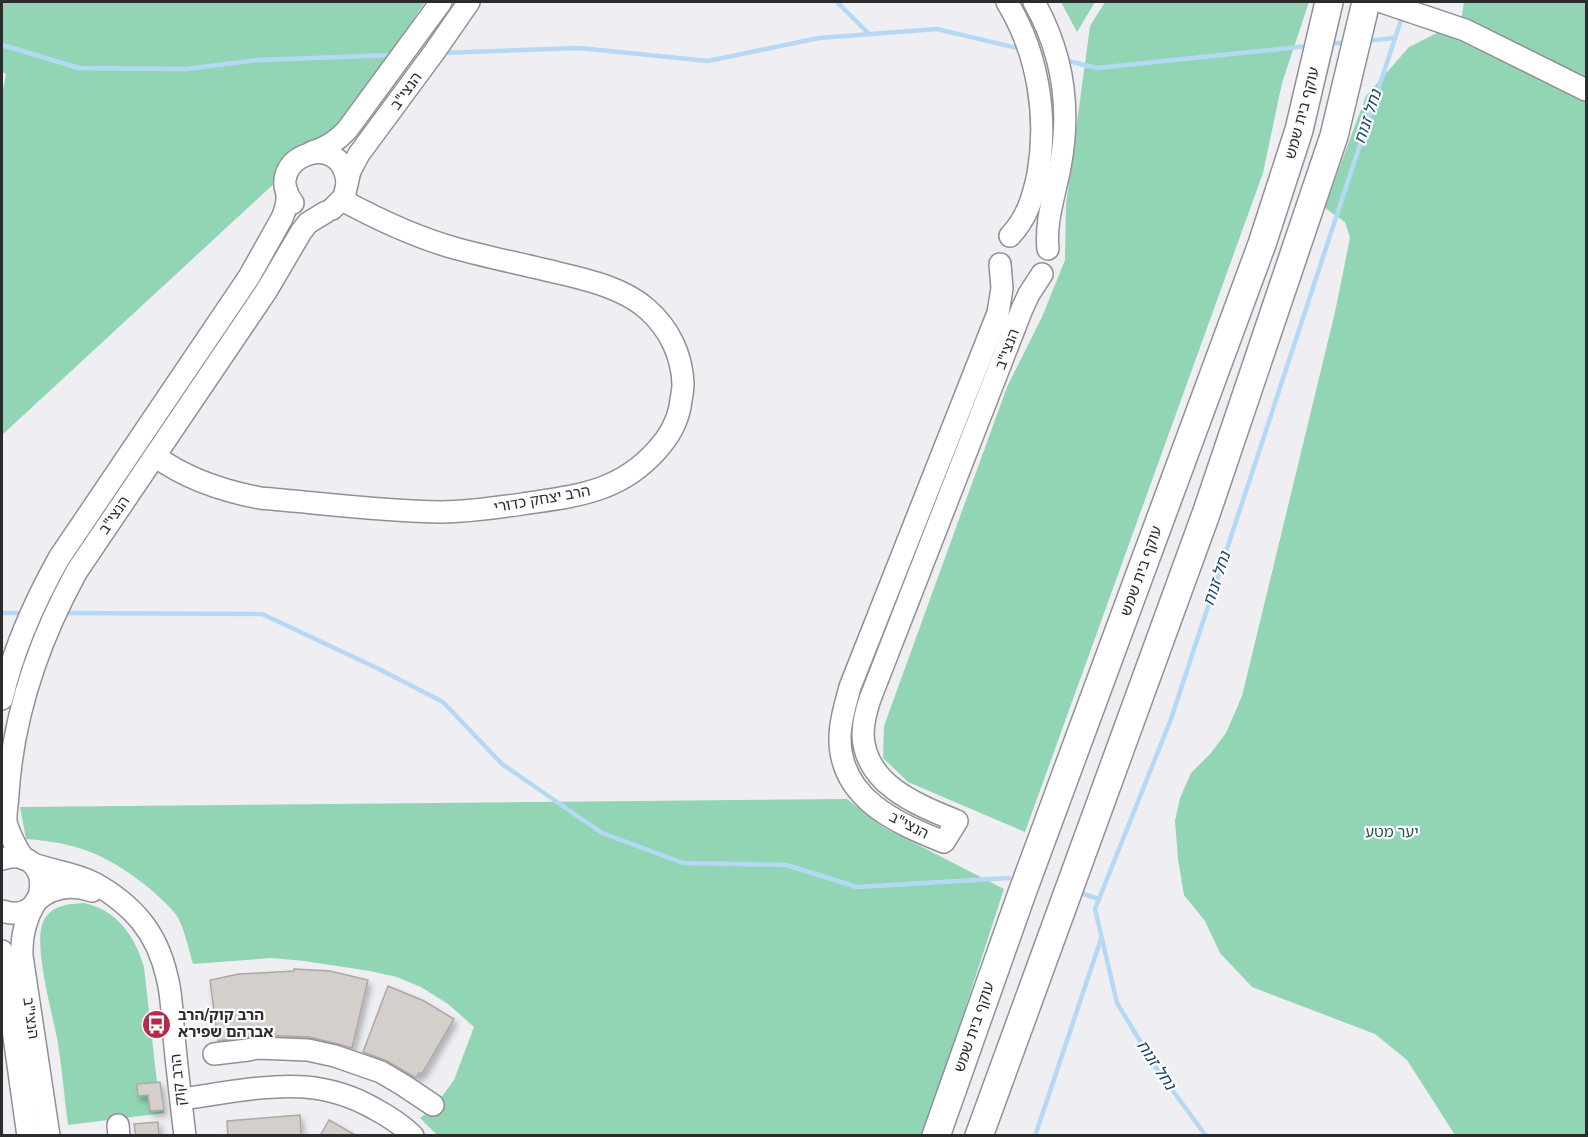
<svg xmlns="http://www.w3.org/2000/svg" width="1588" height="1137" font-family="'Nunito Sans','Noto Sans Hebrew',sans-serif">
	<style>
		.green { fill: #92d5b4 }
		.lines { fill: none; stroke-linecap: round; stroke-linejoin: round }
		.stream { stroke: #b5d9f5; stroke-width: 4.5 }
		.building { fill: #d4cfcb; stroke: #ada8a5; stroke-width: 1.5; filter: url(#shadow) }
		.minor-casing { stroke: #909095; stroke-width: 24 }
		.major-casing { stroke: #909095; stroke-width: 30 }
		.minor { stroke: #fff; stroke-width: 21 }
		.major { stroke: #fff; stroke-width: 27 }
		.labels { text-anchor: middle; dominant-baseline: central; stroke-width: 4.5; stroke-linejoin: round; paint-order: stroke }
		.street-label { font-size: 15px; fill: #2b2a2d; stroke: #fcfcff }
		.park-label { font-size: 15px; fill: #215a42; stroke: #fcfcff }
		.poi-label { font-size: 15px; font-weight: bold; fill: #2b2a2d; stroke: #fcfcff; text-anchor: start }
		.water-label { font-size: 16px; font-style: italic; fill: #164463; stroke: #fcfcff }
	</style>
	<defs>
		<filter id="shadow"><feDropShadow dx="3" dy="5" stdDeviation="3" flood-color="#0004"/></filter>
	</defs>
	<rect width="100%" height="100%" fill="#efeef3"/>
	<g class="green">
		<path d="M 2,2 L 425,2 L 340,128 L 322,140 L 297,147 L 283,162 L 278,180 L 2,435 L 2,95 L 6,74 L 2,72 Z"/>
		<path d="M 1061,2 L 1095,2 L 1077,32 Z"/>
		<path d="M 1105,2 L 1309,2 L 1282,83 L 1263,173 L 1025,832 L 908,782 L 883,758 L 884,726 L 1007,387 L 1042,317 L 1065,260 L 1066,204 L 1090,26 Z"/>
		<path d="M 1464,2 L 1586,2 L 1586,1135 L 1455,1135 L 1407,1060 L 1375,1034 L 1252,987 L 1220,953 L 1205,921 L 1184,895 L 1178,859 L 1175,821 L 1180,798 L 1191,773 L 1211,753 L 1226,733 L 1242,696 L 1335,312 L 1350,238 L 1345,222 L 1325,208 L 1328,198 L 1366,96 L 1409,47 L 1461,21 Z"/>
		<path d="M 847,799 L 883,827 L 1004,889 L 924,1135 L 437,1135 L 420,1118 L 435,1106 L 454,1080 L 474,1027 L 448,1004 L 421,987 L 397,977 L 370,971 L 304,961 L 271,958 L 193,964 C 189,950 184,928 177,916 C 168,904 155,893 144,884 C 104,853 76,843 26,839 L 20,807 Z"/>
		<path d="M 84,903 C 117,910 135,936 144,967 L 157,1082 L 160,1082 L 164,1113 L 68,1125 C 64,1096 62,1067 57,1038 C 52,1012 32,942 44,920 C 52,905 69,904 84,903 Z"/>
	</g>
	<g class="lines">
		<g class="stream">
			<path d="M 837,2 L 869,34"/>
			<path d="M 1365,41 L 1395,38"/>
			<path d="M 1329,44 L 1348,42"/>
			<path d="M 2,45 L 79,68 L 186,69 L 258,60 L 394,55"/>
			<path d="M 441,53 L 579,48 L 708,61 L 819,38 L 937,29 L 1021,49"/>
			<path d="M 1064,60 L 1097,68 L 1309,46"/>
			<path d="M 2,613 L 26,613"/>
			<path d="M 64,613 L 262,614 L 379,669 L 443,702 L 502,764 L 602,833 L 683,863 L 786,865 L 857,887 L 1009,878"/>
			<path d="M 1080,893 L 1099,899"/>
			<path d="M 1035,1136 L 1101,939"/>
			<path d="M 1206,1136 L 1157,1069 L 1117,1003 L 1095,909 L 1171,719 L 1403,14"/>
		</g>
	</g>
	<g class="building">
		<path d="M 294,969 L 330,971 L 368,980 L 352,1048 L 338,1044 L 309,1037 L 258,1035 L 218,1041 L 210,980 L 239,974 L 294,971 Z"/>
		<path d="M 388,986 L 424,1001 L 454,1019 L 422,1074 L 419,1073 L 416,1078 L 387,1061 L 363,1052 Z"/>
		<path d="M 160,1082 L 164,1110 L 150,1111 L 148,1095 L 138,1096 L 137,1084 Z"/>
		<path d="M 300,1115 L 301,1136 L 228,1136 L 227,1121 Z"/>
		<path d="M 329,1120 L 357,1136 L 320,1136 Z"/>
		<path d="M 158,1122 L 159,1136 L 136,1136 L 134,1124 Z"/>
	</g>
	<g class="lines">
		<defs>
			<g id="minor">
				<path d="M 1007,2 C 1038,53 1048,116 1038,174 C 1033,198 1027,218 1010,236"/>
				<path d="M 1034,2 C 1063,53 1071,109 1060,167 C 1055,194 1045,221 1048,249"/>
				<path d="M 1382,2 L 1465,30 L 1586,90"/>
				<path d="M 312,152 C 326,148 337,141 347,130 L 441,2"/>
				<path d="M 293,203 C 259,159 343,126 347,183"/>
				<path d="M 332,209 L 344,197 L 350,171 L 359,154 L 435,51 L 469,2"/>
				<path d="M 1000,264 L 1002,288 L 998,313 L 850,687 C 846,703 840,720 840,737 C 839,798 896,823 944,842 L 957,821 C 918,805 865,785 863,735 C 863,723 866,711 870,699 L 1022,309 L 1029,294 L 1042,274"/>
				<path d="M 155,456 C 185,478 223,491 260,498 C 320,503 381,511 441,512 C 468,512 495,508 522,504 C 575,496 619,493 657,450 C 668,438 677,422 680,407 C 681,399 683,391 683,384 C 682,355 669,328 647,309 C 622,286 579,278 546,270 C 517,263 487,257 458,249 C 417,238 379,220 342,200"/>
				<path d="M 2,699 C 13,649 34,603 59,558 L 249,277 L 282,218 C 286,209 288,202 287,192"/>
				<path d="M 2,859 C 54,842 53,928 2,911"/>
				<path d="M 24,859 C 17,849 11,837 7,826 C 4,817 8,803 8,794 C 13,715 39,640 77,571 L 267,290 L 301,232 L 308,223 L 326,212"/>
				<path d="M 33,864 C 53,871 75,873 94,883 C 133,905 157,932 167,977 C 172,995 172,1016 174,1036 C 177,1069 181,1102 185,1136"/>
				<path d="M 36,901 C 52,887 72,884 92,891"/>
				<path d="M 35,903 C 25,920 21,936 22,956 L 49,1136"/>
				<path d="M 2,951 L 28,1136"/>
				<path d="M 214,1054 L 248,1050 L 257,1048 L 308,1050 L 335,1056 L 381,1072 L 403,1085 L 433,1105"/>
				<path d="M 181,1099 C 220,1094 265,1084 305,1087 C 329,1089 354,1097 375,1109 C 388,1116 402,1125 413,1136"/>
				<path d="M 118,1125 L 119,1136"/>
			</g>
			<g id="major">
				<path d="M 936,1136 L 1022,893 L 1262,244 L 1299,130 L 1329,2"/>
				<path d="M 979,1136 L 1206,514 L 1334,136 L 1366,2"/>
			</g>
		</defs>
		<use href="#minor" class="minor-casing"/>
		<use href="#major" class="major-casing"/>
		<use href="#minor" class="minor"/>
		<use href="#major" class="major"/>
	</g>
	<defs>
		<symbol id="bus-disc" viewBox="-11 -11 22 22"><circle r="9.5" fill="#ba294a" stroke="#fcfcff"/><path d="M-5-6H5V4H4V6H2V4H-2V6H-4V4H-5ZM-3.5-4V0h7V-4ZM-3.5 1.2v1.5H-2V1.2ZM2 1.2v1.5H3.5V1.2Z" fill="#fff"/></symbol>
	</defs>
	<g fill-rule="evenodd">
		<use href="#bus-disc" x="140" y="1008" width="33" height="33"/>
	</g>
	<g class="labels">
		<g class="street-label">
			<text transform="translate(406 91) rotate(-54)">הנצי"ב</text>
			<text transform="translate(1302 113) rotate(-75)">עוקף בית שמש</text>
			<text transform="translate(1007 349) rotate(-69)">הנצי"ב</text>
			<text transform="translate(542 499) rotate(-10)">הרב יצחק כדורי</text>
			<text transform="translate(114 515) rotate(-56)">הנצי"ב</text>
			<text transform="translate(1141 571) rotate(-70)">עוקף בית שמש</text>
			<text transform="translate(909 825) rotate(27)">הנצי"ב</text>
			<text transform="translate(31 1018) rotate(82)">הנצי"ב</text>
			<text transform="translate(974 1027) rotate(-71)">עוקף בית שמש</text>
			<text transform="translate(178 1080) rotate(-96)">הרב קוק</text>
		</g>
		<g class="park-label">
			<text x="1392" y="832">יער מטע</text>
		</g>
		<g class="poi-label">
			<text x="178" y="1015">הרב קוק/הרב<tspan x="178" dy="17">אברהם שפירא</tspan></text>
		</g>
		<g class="water-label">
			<text transform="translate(1368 117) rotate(-72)">נחל זנוח</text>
			<text transform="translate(1217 579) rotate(-72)">נחל זנוח</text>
			<text transform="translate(1156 1065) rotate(56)">נחל זנוח</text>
		</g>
	</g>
	<rect width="1588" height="1137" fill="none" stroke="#2b2a2d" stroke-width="6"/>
</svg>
